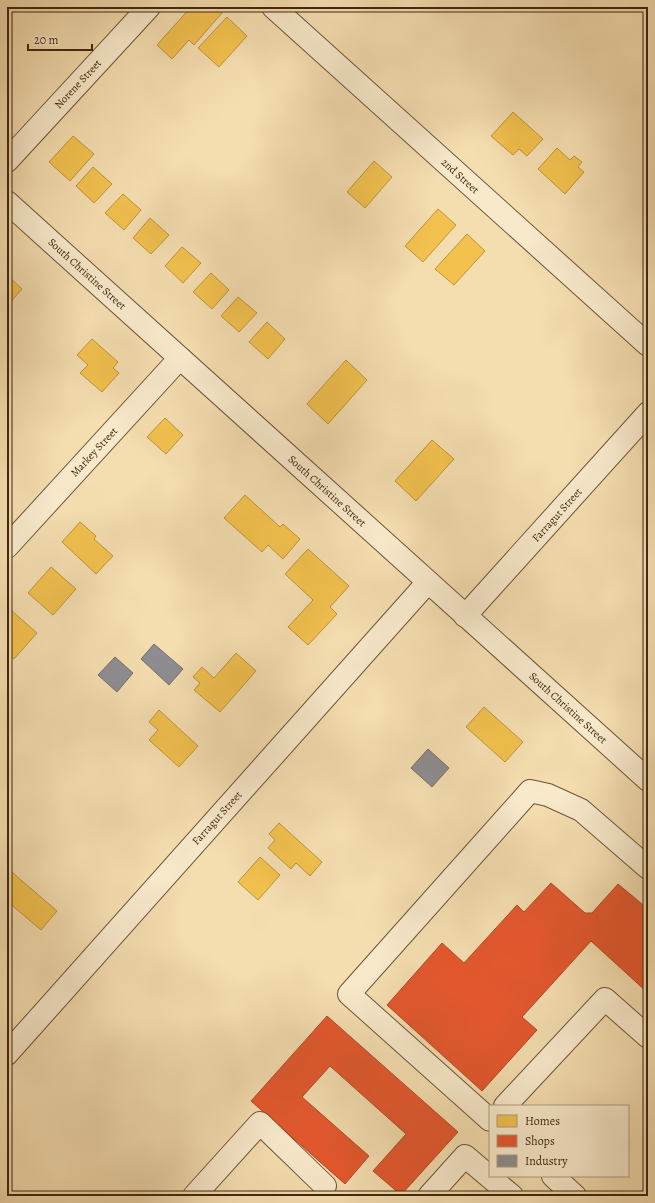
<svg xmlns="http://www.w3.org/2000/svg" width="655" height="1203" font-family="Alegreya,serif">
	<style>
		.homes { fill: #f2c14e; stroke: #bd933b }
		.shops { fill: #e4572e; stroke: #b34925 }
		.industry { fill: #8d8d92; stroke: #766e6b }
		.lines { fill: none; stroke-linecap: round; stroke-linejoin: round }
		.minor-casing { stroke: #6d5438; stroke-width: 24 }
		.minor { stroke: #f8e9cb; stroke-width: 22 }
		.labels { text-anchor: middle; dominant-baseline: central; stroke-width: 4; stroke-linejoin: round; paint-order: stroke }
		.street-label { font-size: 11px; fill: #402710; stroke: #f8e9cb }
	</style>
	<rect width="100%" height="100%" fill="#f4ddaf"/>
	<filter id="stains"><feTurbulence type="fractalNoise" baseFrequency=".005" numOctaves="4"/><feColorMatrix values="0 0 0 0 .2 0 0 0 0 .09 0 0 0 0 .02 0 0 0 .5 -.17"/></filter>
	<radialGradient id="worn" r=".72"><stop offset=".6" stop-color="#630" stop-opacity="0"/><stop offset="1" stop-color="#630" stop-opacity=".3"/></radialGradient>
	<g class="homes">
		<path d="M 191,7 L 215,7 L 222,13 L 194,45 L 189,40 L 172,59 L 157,45 Z"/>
		<path d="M 227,17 L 247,36 L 219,67 L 198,48 Z"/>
		<path d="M 513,112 L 543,139 L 527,156 L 519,149 L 513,155 L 491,136 Z"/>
		<path d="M 73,136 L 94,154 L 70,181 L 49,162 Z"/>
		<path d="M 557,148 L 570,160 L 574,156 L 582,162 L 578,167 L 584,172 L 565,194 L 538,169 Z"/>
		<path d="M 374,161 L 392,177 L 365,208 L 347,192 Z"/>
		<path d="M 93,167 L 112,184 L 94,203 L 76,186 Z"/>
		<path d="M 123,194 L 141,210 L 124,230 L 105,213 Z"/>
		<path d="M 438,209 L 456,225 L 423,262 L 405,246 Z"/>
		<path d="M 150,218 L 169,235 L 151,254 L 133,238 Z"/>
		<path d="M 467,234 L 485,251 L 454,285 L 435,269 Z"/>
		<path d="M 182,247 L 201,263 L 183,283 L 165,266 Z"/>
		<path d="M 211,273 L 229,290 L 212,309 L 193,292 Z"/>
		<path d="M 7,275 L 22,289 L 7,306 Z"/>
		<path d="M 238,297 L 257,313 L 239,332 L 221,316 Z"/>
		<path d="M 267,322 L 285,339 L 268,359 L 249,342 Z"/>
		<path d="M 92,339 L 118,362 L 113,368 L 119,373 L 102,392 L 80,373 L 88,365 L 77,355 Z"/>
		<path d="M 346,360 L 367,380 L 328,424 L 307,404 Z"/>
		<path d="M 165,418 L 183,435 L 166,454 L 147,437 Z"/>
		<path d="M 432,440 L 454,459 L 416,501 L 395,481 Z"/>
		<path d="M 245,495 L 280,527 L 283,524 L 300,539 L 283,559 L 268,545 L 262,552 L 224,518 Z"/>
		<path d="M 80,522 L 96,536 L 94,539 L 113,556 L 96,574 L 62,542 Z"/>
		<path d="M 308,549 L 349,586 L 330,607 L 337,614 L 308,645 L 288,627 L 313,600 L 285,574 Z"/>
		<path d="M 51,567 L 76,589 L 53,615 L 28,593 Z"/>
		<path d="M 12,611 L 37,633 L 14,659 L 7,653 L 7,616 Z"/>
		<path d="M 236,653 L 256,671 L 220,712 L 194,690 L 200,683 L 193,677 L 202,667 L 214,678 Z"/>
		<path d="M 484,707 L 523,742 L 505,762 L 466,727 Z"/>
		<path d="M 159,710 L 198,746 L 179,767 L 149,740 L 158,730 L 149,722 Z"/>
		<path d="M 279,823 L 322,862 L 310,876 L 296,863 L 291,869 L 268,848 L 275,840 L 269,834 Z"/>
		<path d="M 260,857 L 280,875 L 258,900 L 238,882 Z"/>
		<path d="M 7,868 L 57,911 L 41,930 L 7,901 Z"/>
	</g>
	<g class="shops">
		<path d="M 551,883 L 585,913 L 592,913 L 618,884 L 648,909 L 648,993 L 591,941 L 522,1017 L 537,1030 L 482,1091 L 387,1005 L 442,943 L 464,963 L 517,905 L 524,912 Z"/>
		<path d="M 327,1016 L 458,1132 L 401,1195 L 373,1171 L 406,1134 L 330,1066 L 302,1097 L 369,1156 L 345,1184 L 251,1101 Z"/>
	</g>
	<g class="industry">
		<path d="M 154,644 L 183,669 L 169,685 L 141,659 Z"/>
		<path d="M 115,657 L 133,673 L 117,692 L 98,675 Z"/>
		<path d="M 428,749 L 449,768 L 432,787 L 411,768 Z"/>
	</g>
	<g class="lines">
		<defs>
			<g id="minor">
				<path d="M 273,7 L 648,345"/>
				<path d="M 7,161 L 149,7"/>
				<path d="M 7,202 L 648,780"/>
				<path d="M 7,547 L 180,358"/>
				<path d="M 465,616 L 648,413"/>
				<path d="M 7,1054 L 428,582"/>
				<path d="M 505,1106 L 605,999 L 648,1037"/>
				<path d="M 490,1120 L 349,994 L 530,791 L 548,795 L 581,810 L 648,868"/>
				<path d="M 553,1176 L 575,1196"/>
				<path d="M 194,1196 L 260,1123 L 325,1186"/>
				<path d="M 429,1196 L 465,1156 L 512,1196"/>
			</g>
		</defs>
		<use href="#minor" class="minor-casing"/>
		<use href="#minor" class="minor"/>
	</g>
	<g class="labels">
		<g class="street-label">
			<text transform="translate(78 84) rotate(-47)">Norene Street</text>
			<text transform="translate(460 176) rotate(42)">2nd Street</text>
			<text transform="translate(87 274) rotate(42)">South Christine Street</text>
			<text transform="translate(94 452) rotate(-47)">Markey Street</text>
			<text transform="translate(327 491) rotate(42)">South Christine Street</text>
			<text transform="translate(557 515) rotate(-48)">Farragut Street</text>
			<text transform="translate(568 708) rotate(42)">South Christine Street</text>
			<text transform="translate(217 818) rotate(-48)">Farragut Street</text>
		</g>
	</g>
	<rect width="655" height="1203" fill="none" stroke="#f4ddaf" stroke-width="24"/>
	<rect x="8" y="8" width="639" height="1187" fill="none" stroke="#402710" stroke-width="2"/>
	<rect x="12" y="12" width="631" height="1179" fill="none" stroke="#402710"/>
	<rect x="489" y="1105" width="140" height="72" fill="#f8e9cb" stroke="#ae9b80"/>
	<rect x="497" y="1115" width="20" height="12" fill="#f2c14e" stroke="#ae9b80"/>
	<text x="525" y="1125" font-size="12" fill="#402710">Homes</text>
	<rect x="497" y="1135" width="20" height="12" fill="#e4572e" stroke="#ae9b80"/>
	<text x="525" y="1145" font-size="12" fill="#402710">Shops</text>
	<rect x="497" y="1155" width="20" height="12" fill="#8d8d92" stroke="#ae9b80"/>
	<text x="525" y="1165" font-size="12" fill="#402710">Industry</text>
	<path d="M28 44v6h64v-6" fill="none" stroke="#402710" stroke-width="2"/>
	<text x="34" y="44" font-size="12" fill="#402710" stroke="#f8e9cb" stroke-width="3" paint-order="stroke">20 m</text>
	<rect width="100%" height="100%" filter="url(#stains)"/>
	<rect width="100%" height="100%" fill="url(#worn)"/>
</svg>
